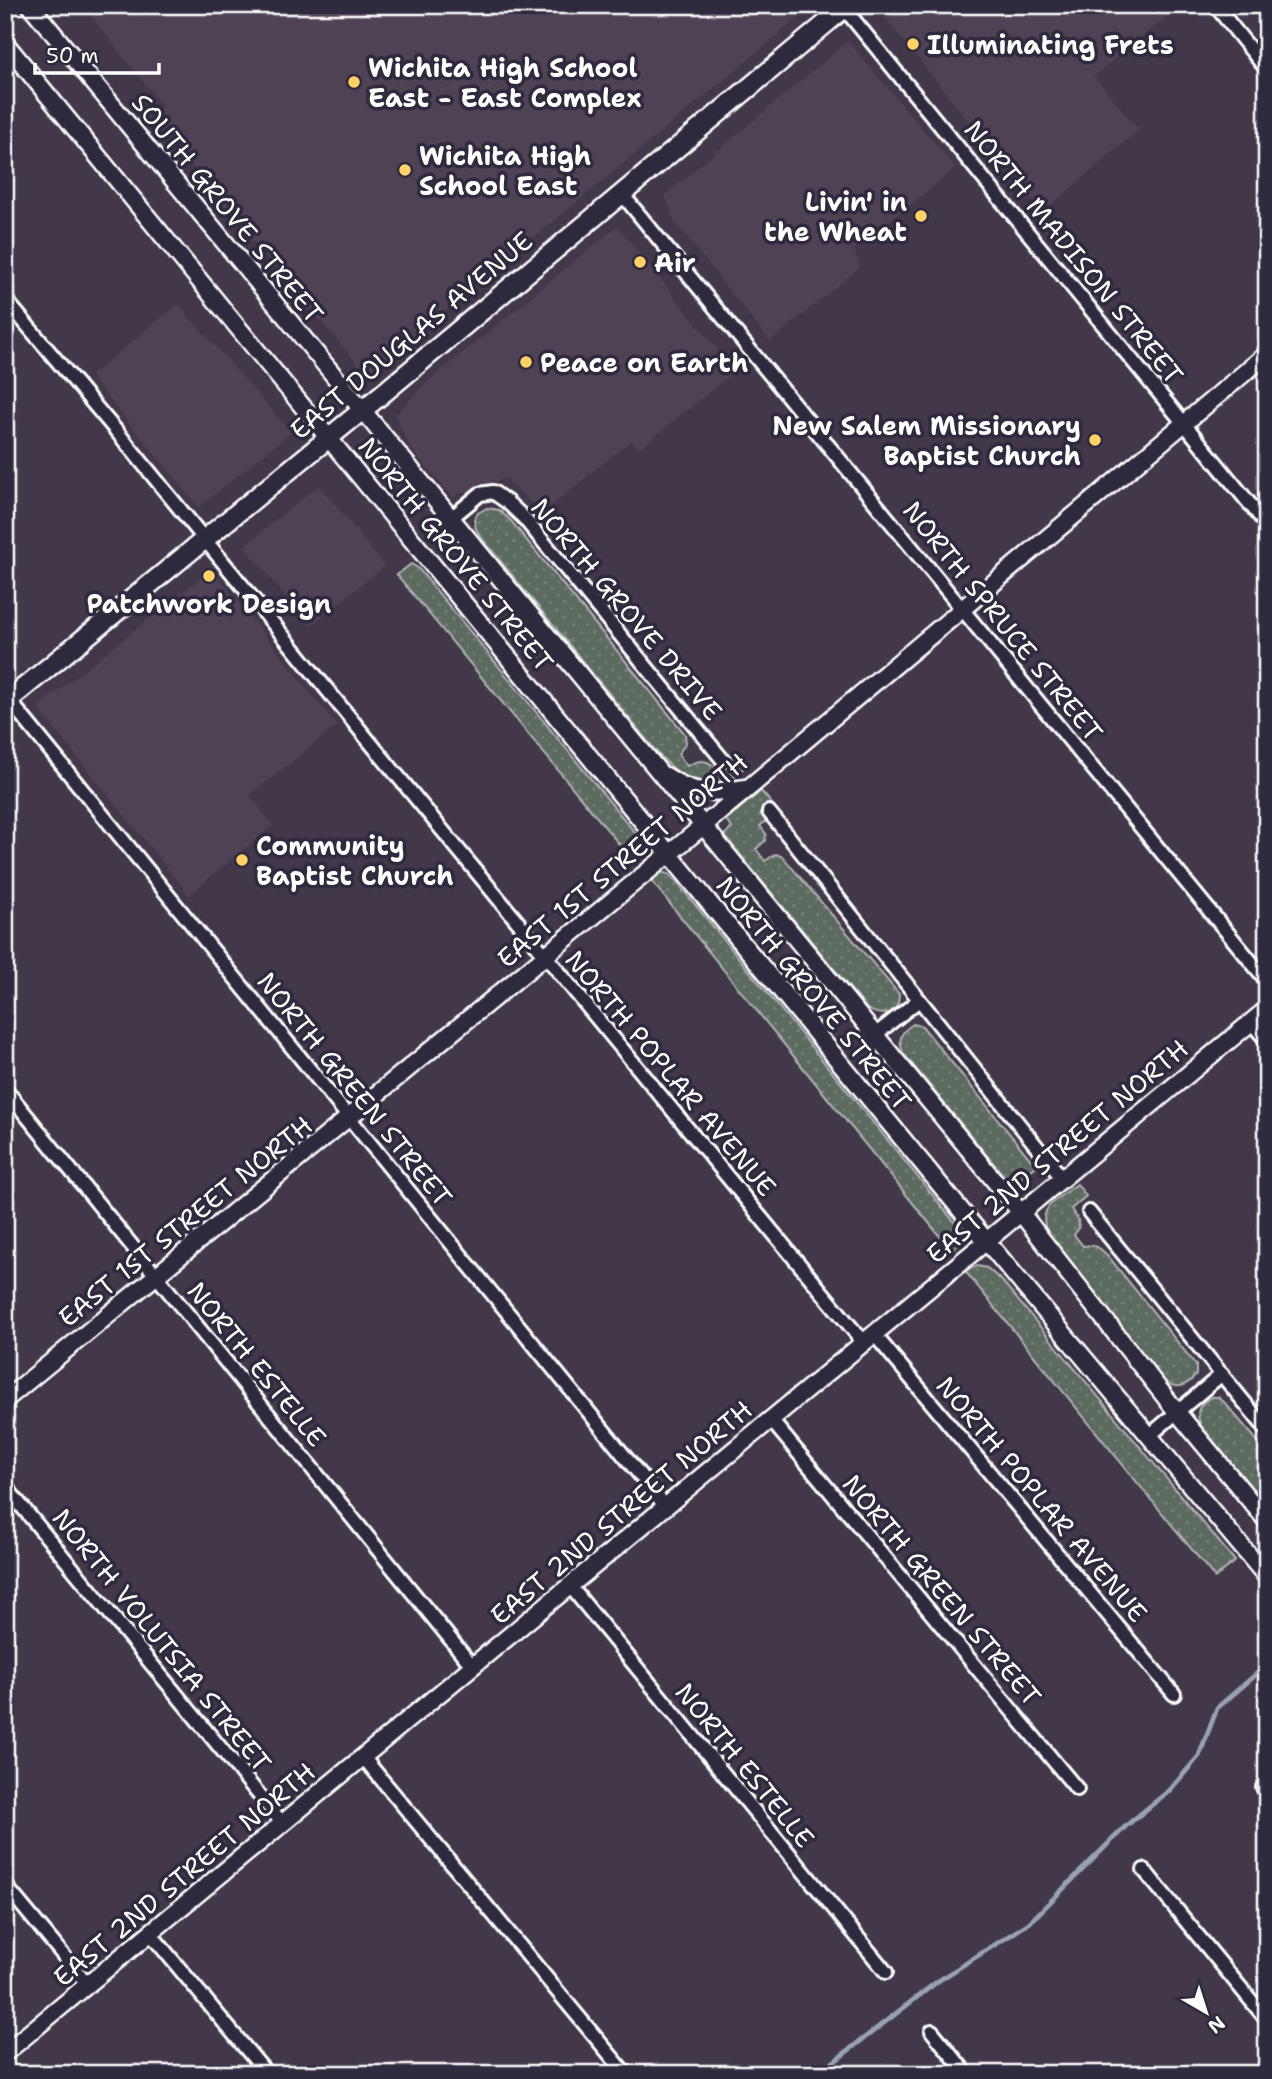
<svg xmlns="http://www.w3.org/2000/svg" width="1272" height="2079" font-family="'Shantell Sans',sans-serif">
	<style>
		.built { fill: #504254 }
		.green { fill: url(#green-dots); stroke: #aeb4b0; stroke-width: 2 }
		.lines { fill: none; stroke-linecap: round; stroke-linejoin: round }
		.stream { stroke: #97a3b1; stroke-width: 5 }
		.minor-casing { stroke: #fff; stroke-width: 18 }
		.tertiary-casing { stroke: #fff; stroke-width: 21 }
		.secondary-casing { stroke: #fff; stroke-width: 23 }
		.minor { stroke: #2f2a3d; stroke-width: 12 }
		.tertiary { stroke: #2f2a3d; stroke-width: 16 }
		.secondary { stroke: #2f2a3d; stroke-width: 18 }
		.poi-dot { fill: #ffd166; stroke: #2f2a3d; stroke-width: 2.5 }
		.labels { text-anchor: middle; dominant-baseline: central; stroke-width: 7; stroke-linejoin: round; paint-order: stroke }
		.poi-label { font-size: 26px; font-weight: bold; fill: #fff; stroke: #2f2a3d; text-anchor: start }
		.street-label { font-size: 26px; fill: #fff; stroke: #2f2a3d }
	</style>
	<defs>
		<pattern id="green-dots" width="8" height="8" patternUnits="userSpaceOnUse" patternTransform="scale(1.75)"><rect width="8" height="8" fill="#5d6a60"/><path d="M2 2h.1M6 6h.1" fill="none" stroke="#758078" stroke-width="1.8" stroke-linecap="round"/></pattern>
	</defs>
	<rect width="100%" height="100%" fill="#42384a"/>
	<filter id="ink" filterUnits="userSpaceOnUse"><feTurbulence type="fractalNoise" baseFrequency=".0143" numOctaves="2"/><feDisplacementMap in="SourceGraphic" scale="14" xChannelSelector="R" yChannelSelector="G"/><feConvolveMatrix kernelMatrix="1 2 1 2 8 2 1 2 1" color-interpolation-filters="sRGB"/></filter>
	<g filter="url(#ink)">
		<g class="built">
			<path d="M 82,5 L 814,5 L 368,376 L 266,257 L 150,115 L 162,105 Z"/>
			<path d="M 887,5 L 1181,5 L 1094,76 L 1139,130 L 1042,213 L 880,11 Z"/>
			<path d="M 848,41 L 956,168 L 854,250 L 860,267 L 770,342 L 674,221 L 665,195 Z"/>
			<path d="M 617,226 L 735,371 L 639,449 L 631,440 L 542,514 L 506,478 L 452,496 L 410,448 L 395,416 L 424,385 Z"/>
			<path d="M 178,304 L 291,432 L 199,507 L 90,376 Z"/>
			<path d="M 319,485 L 385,566 L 310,626 L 244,546 Z"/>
			<path d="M 212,569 L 337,726 L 250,795 L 273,825 L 189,895 L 37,707 Z"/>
		</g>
		<g class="green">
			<path d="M 487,508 L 499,510 L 511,521 L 685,734 L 686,743 L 678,754 L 687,766 C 698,760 706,758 716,768 L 735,752 L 746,766 L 725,784 C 693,785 682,778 660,756 L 481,537 L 476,529 L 474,519 L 478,513 Z"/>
			<path d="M 411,564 L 418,568 L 637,835 L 641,845 L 641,853 L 633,861 L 397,575 Z"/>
			<path d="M 761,791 L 778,811 L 760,826 L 766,834 L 765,841 L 756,849 L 765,861 L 776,854 L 783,857 L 899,994 C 899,1015 883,1018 867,1009 L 724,835 L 732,828 L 726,820 Z"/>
			<path d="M 659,872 L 669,874 L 675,880 L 961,1230 L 954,1236 L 959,1244 L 951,1250 L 649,878 Z"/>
			<path d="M 913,1024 L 922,1026 L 1036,1166 L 1012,1186 L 903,1053 C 898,1039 900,1032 913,1024 Z"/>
			<path d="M 1077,1184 L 1086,1196 L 1071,1209 L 1078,1220 L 1079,1228 L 1074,1235 L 1083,1246 C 1095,1244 1099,1247 1108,1256 L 1196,1365 L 1196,1375 C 1185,1388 1176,1390 1162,1380 L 1047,1232 C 1036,1207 1059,1198 1077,1184 Z"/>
			<path d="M 977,1266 L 987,1268 L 1002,1281 L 1235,1561 L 1215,1578 L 965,1271 Z"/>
			<path d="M 1212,1397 L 1218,1397 L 1225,1403 L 1267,1452 L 1267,1508 L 1204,1432 C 1196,1417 1194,1405 1212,1397 Z"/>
		</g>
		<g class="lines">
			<path class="stream" d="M 818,2074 L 938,1981 L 1029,1923 L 1127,1825 L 1170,1790 L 1199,1756 L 1217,1708 L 1267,1665"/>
			<defs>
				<g id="minor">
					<path d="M 1215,5 L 1267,70"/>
					<path d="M 844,8 L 1267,525"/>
					<path d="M 622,194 L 1267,981"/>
					<path d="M 5,299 L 118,433 L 364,735 L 864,1343"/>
					<path d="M 450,519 L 480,494 L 493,492 L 507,502 L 523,517 L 723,760"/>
					<path d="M 5,695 L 666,1507"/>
					<path d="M 769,812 L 1062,1178"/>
					<path d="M 1251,1022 L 1267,1041"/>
					<path d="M 875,1035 L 919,1000"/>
					<path d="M 5,1089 L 473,1667"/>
					<path d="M 1089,1212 L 1267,1430"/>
					<path d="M 874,1334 L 1174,1694"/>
					<path d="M 771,1420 L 1077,1789"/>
					<path d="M 1149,1436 L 1222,1374"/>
					<path d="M 5,1486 L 283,1824"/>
					<path d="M 570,1586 L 886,1972"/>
					<path d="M 363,1757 L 626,2074"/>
					<path d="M 1263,1787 L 1267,1795"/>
					<path d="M 1144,1870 L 1267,2020"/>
					<path d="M 5,1885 L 88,1985"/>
					<path d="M 150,1933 L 267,2074"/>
					<path d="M 932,2031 L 967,2074"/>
				</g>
				<g id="tertiary">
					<path d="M 30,5 L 1021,1213 L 1177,1412 L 1267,1521"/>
					<path d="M 5,43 L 973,1225 L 1267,1577"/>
					<path d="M 666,776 C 694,795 712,794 744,788"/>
					<path d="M 5,1400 L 703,826 L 1267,354"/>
					<path d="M 5,2053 L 1267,1009"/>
				</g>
				<path id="secondary" d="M 5,703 L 387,390 L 848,5"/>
			</defs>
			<use href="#minor" class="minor-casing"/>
			<use href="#tertiary" class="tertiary-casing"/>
			<use href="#secondary" class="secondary-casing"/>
			<use href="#minor" class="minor"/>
			<use href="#tertiary" class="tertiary"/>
			<use href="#secondary" class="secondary"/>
		</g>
	</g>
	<g class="poi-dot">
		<circle cx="913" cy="44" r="7"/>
		<circle cx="354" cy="82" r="7"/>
		<circle cx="405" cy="170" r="7"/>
		<circle cx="921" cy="216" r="7"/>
		<circle cx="640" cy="262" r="7"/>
		<circle cx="526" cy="362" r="7"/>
		<circle cx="1095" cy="440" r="7"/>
		<circle cx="209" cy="576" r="7"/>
		<circle cx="242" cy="860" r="7"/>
	</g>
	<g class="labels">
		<g class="poi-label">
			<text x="927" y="44">Illuminating Frets</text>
			<text x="368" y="67">Wichita High School<tspan x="368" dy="30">East - East Complex</tspan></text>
			<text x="419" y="155">Wichita High<tspan x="419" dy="30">School East</tspan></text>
			<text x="907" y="201" text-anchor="end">Livin' in<tspan x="907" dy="30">the Wheat</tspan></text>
			<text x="654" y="262">Air</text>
			<text x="540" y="362">Peace on Earth</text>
			<text x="1081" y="425" text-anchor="end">New Salem Missionary<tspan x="1081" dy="30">Baptist Church</tspan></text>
			<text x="209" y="603" text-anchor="middle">Patchwork Design</text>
			<text x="256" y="845">Community<tspan x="256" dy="30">Baptist Church</tspan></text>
		</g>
		<g class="street-label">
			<text transform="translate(228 208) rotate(51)">SOUTH GROVE STREET</text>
			<text transform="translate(1074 252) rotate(51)">NORTH MADISON STREET</text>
			<text transform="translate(411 335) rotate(-40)">EAST DOUGLAS AVENUE</text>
			<text transform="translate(456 554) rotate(51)">NORTH GROVE STREET</text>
			<text transform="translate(627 609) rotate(50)">NORTH GROVE DRIVE</text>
			<text transform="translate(1003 621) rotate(51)">NORTH SPRUCE STREET</text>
			<text transform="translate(622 860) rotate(-40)">EAST 1ST STREET NORTH</text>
			<text transform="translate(814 993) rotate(51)">NORTH GROVE STREET</text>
			<text transform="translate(671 1073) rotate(50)">NORTH POPLAR AVENUE</text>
			<text transform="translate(355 1089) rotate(51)">NORTH GREEN STREET</text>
			<text transform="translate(1057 1151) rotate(-40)">EAST 2ND STREET NORTH</text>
			<text transform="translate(185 1221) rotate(-39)">EAST 1ST STREET NORTH</text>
			<text transform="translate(257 1364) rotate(51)">NORTH ESTELLE</text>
			<text transform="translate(1042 1499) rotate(50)">NORTH POPLAR AVENUE</text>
			<text transform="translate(621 1512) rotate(-40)">EAST 2ND STREET NORTH</text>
			<text transform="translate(942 1590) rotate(50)">NORTH GREEN STREET</text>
			<text transform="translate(162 1640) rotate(51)">NORTH VOLUTSIA STREET</text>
			<text transform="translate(745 1765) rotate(51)">NORTH ESTELLE</text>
			<text transform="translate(184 1874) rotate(-40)">EAST 2ND STREET NORTH</text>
		</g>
	</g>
	<rect width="1272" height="2079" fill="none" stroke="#2f2a3d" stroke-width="28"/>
	<rect x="14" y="14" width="1244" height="2051" fill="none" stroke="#fff" stroke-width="2.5" filter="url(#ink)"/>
	<g transform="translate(1206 2012) rotate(141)" stroke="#2f2a3d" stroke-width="5" paint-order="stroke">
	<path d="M0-5L12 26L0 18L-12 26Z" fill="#ffffff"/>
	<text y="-10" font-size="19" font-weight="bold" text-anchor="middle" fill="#ffffff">N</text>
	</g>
	<path d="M35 63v10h124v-10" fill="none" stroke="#ffffff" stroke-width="3.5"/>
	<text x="46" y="63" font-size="21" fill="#ffffff" stroke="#2f2a3d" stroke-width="5" paint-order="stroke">50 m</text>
</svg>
